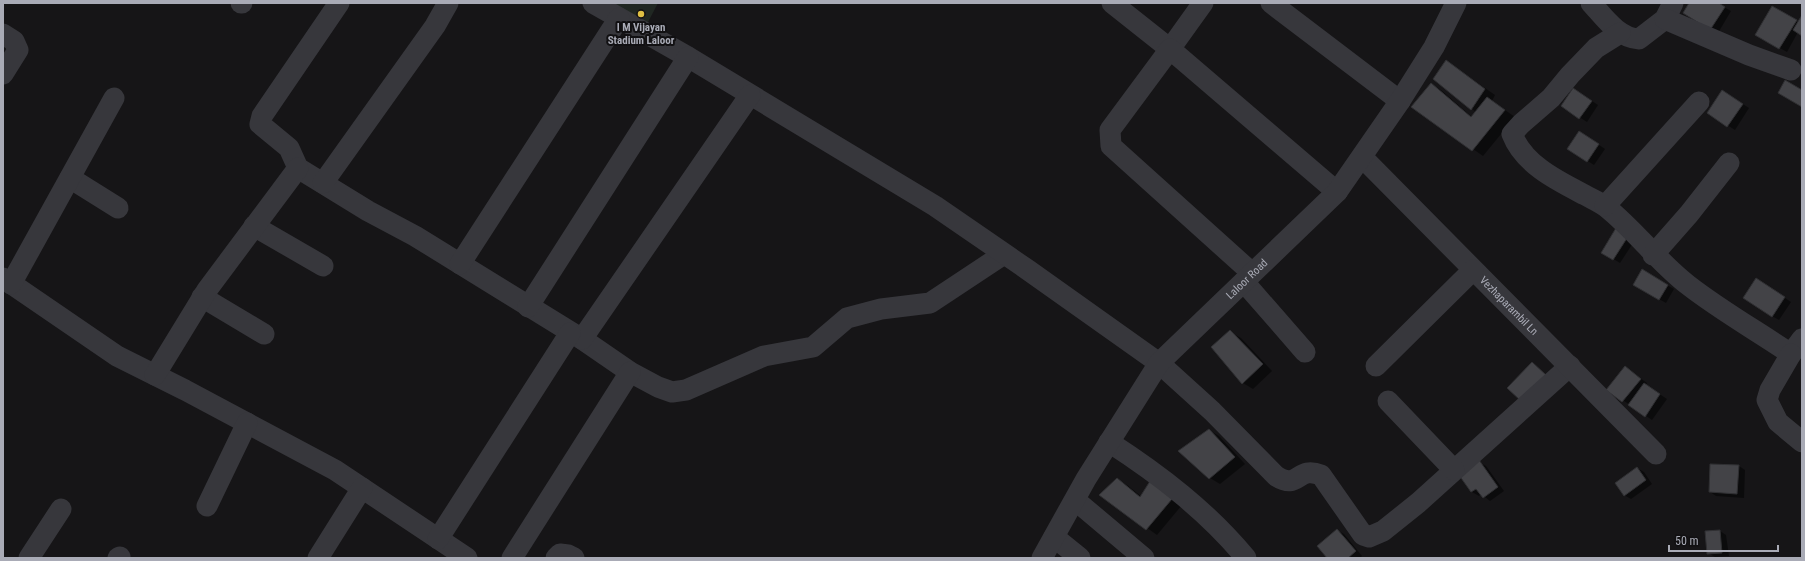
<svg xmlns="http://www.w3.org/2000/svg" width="1805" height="561" font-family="'Roboto Condensed',sans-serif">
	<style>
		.green { fill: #202722 }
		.shadow { fill: #0007 }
		.building { fill: #434347; stroke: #303033 }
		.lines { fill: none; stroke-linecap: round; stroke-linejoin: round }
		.minor { stroke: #37373c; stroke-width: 21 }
		.poi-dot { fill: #e0c144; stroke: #111012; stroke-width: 1.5 }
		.labels { text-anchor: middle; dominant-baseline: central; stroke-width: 4; stroke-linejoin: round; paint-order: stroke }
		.poi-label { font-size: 11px; font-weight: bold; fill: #a9abb6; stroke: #111012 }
		.street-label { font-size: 11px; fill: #a9abb6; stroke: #111012 }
	</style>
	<rect width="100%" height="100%" fill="#161517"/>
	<path class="green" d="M 611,3 L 658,3 L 647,24 Z"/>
	<g class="shadow">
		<path d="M 1690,3 L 1717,3 L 1731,11 L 1718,33 L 1684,13 Z"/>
		<path d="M 1773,7 L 1799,23 L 1802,17 L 1802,34 L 1798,32 L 1787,52 L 1757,35 Z"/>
		<path d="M 1446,61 L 1495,95 L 1492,101 L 1515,117 L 1483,156 L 1413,107 L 1431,84 L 1441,90 L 1472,117 L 1476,112 L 1434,79 Z"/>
		<path d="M 1580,93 L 1598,105 L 1587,122 L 1562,106 Z"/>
		<path d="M 1729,95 L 1749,108 L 1735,130 L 1708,113 Z"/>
		<path d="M 1586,136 L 1605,149 L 1594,165 L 1569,149 Z"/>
		<path d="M 1617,229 L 1635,240 L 1620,263 L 1602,252 Z"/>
		<path d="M 1642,271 L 1674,289 L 1666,303 L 1634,285 Z"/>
		<path d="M 1763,283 L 1791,302 L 1779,320 L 1772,316 Z"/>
		<path d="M 1230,332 L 1241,338 L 1272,371 L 1253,389 L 1243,383 Z"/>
		<path d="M 1625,367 L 1647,383 L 1646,385 L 1667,399 L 1652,420 L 1608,390 Z"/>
		<path d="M 1209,430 L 1219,436 L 1245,464 L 1220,484 L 1210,478 Z"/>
		<path d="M 1479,462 L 1486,466 L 1504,491 L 1490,501 L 1481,494 L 1479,496 L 1472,492 L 1460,475 Z"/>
		<path d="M 1739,466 L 1745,470 L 1744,498 L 1716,496 L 1710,492 Z"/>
		<path d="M 1637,468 L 1644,472 L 1652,484 L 1631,499 L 1624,495 Z"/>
		<path d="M 1117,479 L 1127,485 L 1142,497 L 1153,480 L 1182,505 L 1157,535 L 1101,495 Z"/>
		<path d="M 1337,530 L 1344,534 L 1362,556 L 1360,558 L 1329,558 Z"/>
		<path d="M 1720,531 L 1726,535 L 1729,556 L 1715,557 L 1708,553 Z"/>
	</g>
	<g class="building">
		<path d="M 1689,3 L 1719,3 L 1725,7 L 1710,30 L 1683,13 Z"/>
		<path d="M 1772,6 L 1797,20 L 1779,49 L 1755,35 Z"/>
		<path d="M 1802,15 L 1802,36 L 1793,30 Z"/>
		<path d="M 1446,60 L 1485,89 L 1471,110 L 1433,79 Z"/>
		<path d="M 1785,80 L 1802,90 L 1802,107 L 1778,93 Z"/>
		<path d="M 1431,83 L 1471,117 L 1487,97 L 1505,110 L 1472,151 L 1411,107 Z"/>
		<path d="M 1573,88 L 1592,101 L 1579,119 L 1561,106 Z"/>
		<path d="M 1722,90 L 1743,104 L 1727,127 L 1707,113 Z"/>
		<path d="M 1579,131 L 1599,144 L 1587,162 L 1567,149 Z"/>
		<path d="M 1616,228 L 1629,235 L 1613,260 L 1601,253 Z"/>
		<path d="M 1642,269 L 1668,285 L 1659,300 L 1633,285 Z"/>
		<path d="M 1756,278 L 1785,297 L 1772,317 L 1743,298 Z"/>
		<path d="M 1230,330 L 1263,364 L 1242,384 L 1211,347 Z"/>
		<path d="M 1532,362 L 1546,375 L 1521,401 L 1507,388 Z"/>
		<path d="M 1625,366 L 1641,379 L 1622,402 L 1606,390 Z"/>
		<path d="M 1644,383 L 1660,394 L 1645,417 L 1628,405 Z"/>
		<path d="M 1209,429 L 1235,457 L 1209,479 L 1178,451 Z"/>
		<path d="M 1479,460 L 1498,487 L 1483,498 L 1476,489 L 1471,492 L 1459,475 Z"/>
		<path d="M 1710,464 L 1739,465 L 1737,494 L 1709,492 Z"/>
		<path d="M 1637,467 L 1646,480 L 1624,496 L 1615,483 Z"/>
		<path d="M 1117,478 L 1140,497 L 1152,478 L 1172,499 L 1146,530 L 1099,495 Z"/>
		<path d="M 1337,529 L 1356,551 L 1348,558 L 1327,558 L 1317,546 Z"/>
		<path d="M 1720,530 L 1722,553 L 1707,554 L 1705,531 Z"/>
	</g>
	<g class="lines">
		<g class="minor">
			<path d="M 241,3 L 242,3"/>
			<path d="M 339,3 L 262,116 L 260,124 L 289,148 L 298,168 L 368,211 L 415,236 L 582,339 L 630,372 L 658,387 L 672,392 L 686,390 L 764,356 L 813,347 L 847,318 L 881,309 L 930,303 L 1004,254"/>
			<path d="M 593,3 L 688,57 L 935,206 L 1028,270 L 1159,363 L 1212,411 L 1276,476 C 1300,491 1296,465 1321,475 L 1363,535 L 1369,537 L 1383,531 L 1418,503 L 1570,366"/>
			<path d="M 1112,3 L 1170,49 L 1203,3"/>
			<path d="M 1271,3 L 1400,101"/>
			<path d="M 1591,3 C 1604,17 1618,38 1639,39 L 1665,19 L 1673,3"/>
			<path d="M 1665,19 L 1749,55 L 1791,70"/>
			<path d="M 1620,33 L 1596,48 L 1570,75 L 1551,98 L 1521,124 L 1512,134 C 1524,165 1558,181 1585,195 C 1592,199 1600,202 1606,207 C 1636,231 1658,262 1688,285 C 1720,310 1757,331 1791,354 L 1802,339"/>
			<path d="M 3,34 L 14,41 L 18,50 L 3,74"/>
			<path id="s1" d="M 1362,157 L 1656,454"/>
			<path d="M 70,178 L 118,208"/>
			<path d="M 323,183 L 435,26 L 448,3"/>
			<path d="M 1605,206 L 1699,102"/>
			<path d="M 254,226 L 323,266"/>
			<path d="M 1653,255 L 1689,214 L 1729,163"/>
			<path d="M 460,264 L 619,18"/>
			<path d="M 1252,273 L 1111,146 L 1110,130 L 1170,49 L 1337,192"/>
			<path d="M 3,278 L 117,356 L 185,390 L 335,470 L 467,558"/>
			<path d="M 1244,282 L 1305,352"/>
			<path d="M 11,284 L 114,98"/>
			<path d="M 202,297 L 264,334"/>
			<path d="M 528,307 L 688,57"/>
			<path d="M 582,339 L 750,95"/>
			<path d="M 1791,354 L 1770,390 L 1767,400 L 1778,422 L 1802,442"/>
			<path d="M 1376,366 L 1473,270"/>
			<path d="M 155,375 L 207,290 L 298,168"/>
			<path d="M 1388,401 L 1454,470"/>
			<path d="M 1109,442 C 1160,475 1207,511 1246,558"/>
			<path d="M 1075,500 L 1144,558"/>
			<path d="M 207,506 L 247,423"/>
			<path d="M 1054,537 L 1080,558"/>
			<path d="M 438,539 L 570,333"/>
			<path d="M 29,558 L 61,509"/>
			<path d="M 118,558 L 120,557"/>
			<path d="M 318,558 L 362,488"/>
			<path d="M 512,558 L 630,372"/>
			<path d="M 556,558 L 560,554 L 568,555 L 574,558"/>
			<path id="s2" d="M 1042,558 L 1086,479 L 1159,363 L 1337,192 L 1400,101 L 1434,47 L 1456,3"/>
		</g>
	</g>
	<circle class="poi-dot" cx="641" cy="14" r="4"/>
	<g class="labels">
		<g class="poi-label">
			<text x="641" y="27">I M Vijayan<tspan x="641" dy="13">Stadium Laloor</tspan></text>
		</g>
		<g class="street-label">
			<text stroke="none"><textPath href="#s2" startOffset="349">Laloor Road</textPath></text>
			<text stroke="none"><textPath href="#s1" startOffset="209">Vezhaparambil Ln</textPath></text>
		</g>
	</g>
	<rect width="1805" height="561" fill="none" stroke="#a9abb6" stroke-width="8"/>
	<path d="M1669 545v6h109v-6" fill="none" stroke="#a9abb6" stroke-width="2"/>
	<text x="1675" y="545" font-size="12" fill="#a9abb6" stroke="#111012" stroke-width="3" paint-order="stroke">50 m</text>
</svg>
